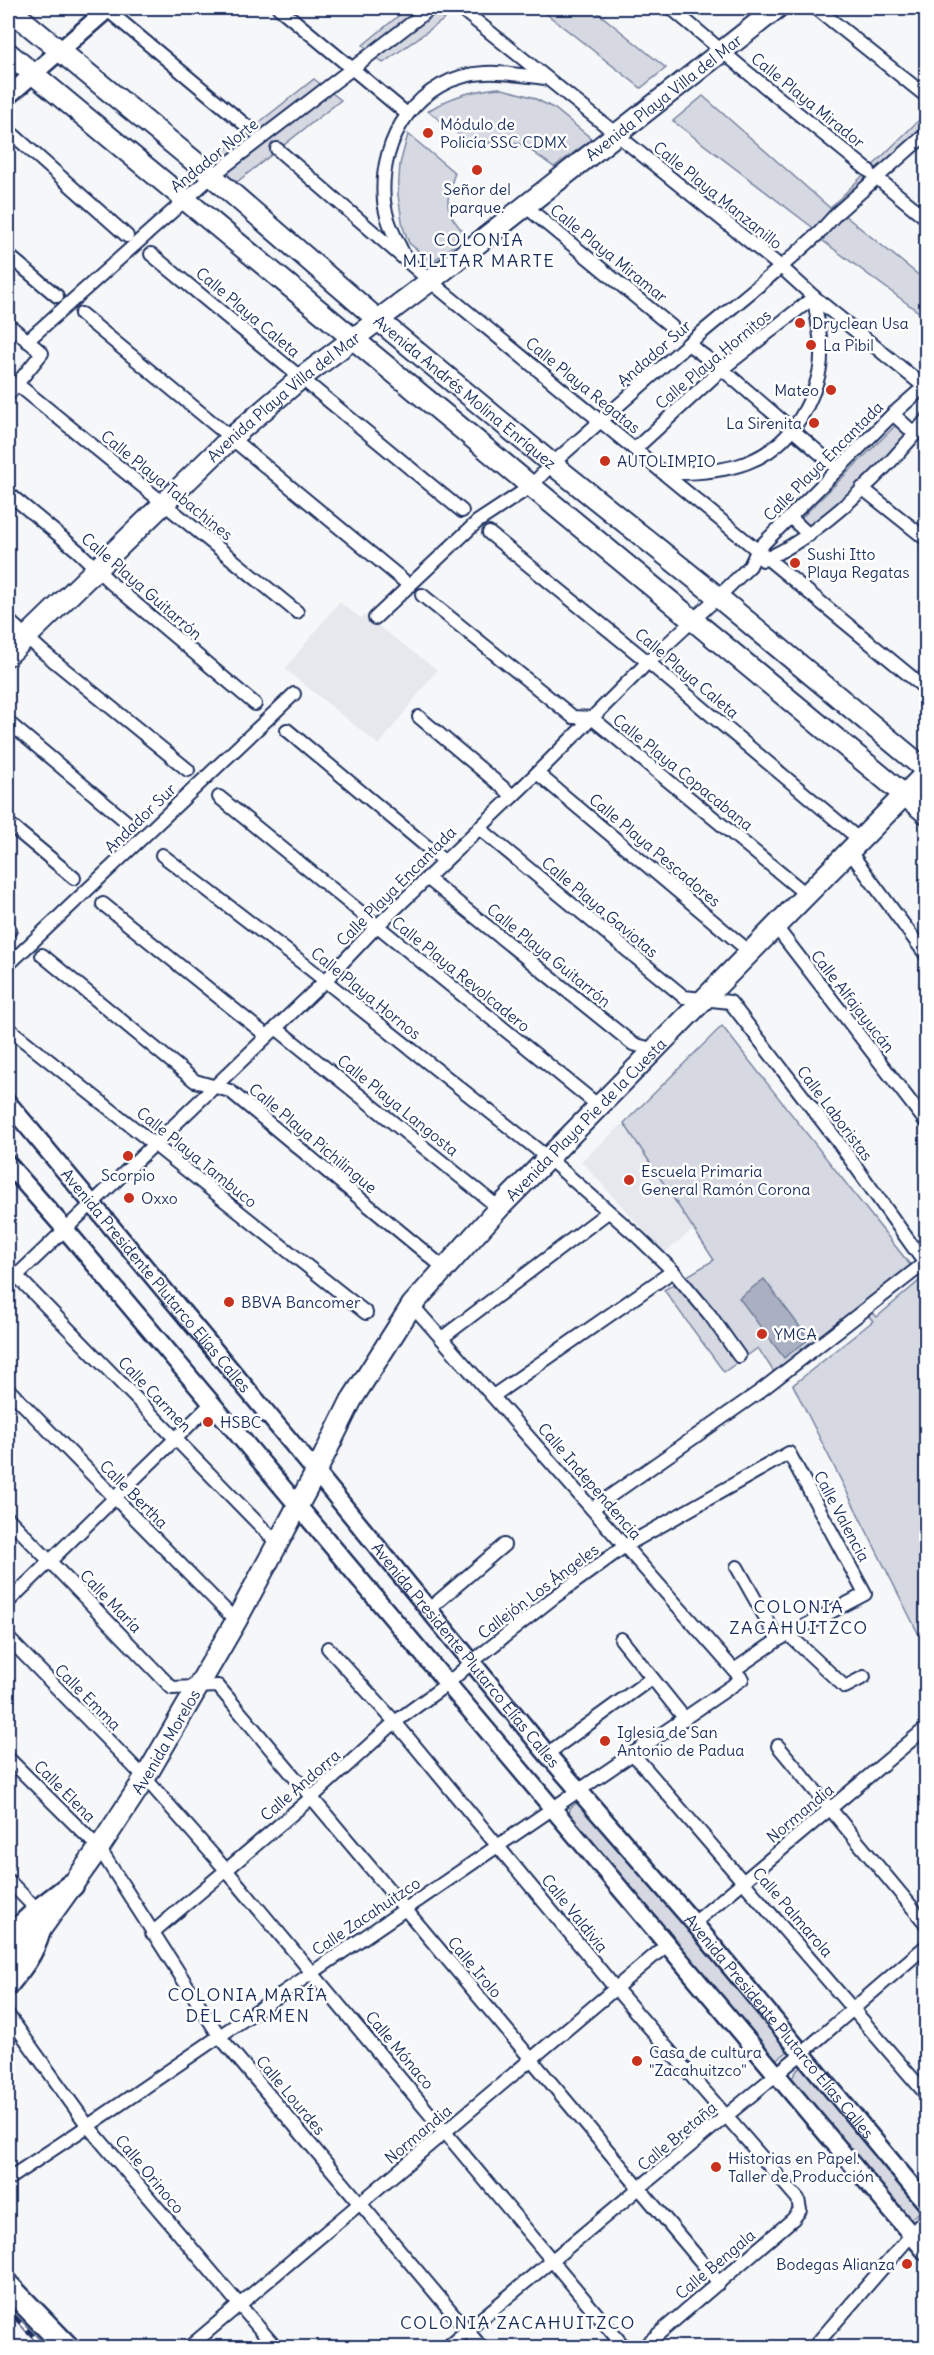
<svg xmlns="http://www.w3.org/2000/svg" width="934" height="2355" font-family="Delius,sans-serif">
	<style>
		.built { fill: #e6e8ee }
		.green { fill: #d6d9e2; stroke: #7884a0; stroke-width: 1.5 }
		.water { fill: #a9b0c1; stroke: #707c99; stroke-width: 1.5 }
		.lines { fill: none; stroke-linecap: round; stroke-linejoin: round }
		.street-casing { stroke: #1b2f5e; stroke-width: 16 }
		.secondary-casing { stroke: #1b2f5e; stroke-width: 21 }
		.primary-casing { stroke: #1b2f5e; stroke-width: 24 }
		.highway-casing { stroke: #1b2f5e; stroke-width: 27 }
		.street { stroke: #fff; stroke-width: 12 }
		.secondary { stroke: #fff; stroke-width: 16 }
		.primary { stroke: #fff; stroke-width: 20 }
		.highway { stroke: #fff; stroke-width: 22 }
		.rail-casing { stroke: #1b2f5e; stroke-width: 5 }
		.rail { stroke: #fff; stroke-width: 3; stroke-dasharray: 9; stroke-linecap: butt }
		.poi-dot { fill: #c8321e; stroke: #fff; stroke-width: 2 }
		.labels { text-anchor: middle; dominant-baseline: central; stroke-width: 5; stroke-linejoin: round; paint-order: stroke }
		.street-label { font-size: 16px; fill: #1b2f5e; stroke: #fff }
		.poi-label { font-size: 16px; fill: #1b2f5e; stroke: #fff; text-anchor: start }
		.neighbourhood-label { font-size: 18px; letter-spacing: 1.5px; fill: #1b2f5e; stroke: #fff }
	</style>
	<rect width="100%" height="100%" fill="#f6f7f9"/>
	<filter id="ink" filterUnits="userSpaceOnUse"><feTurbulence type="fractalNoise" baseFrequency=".0167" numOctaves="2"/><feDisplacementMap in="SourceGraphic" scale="12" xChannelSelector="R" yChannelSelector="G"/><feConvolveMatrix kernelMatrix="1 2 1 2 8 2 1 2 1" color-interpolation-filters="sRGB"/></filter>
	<g filter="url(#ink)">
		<g class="built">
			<path d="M 339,602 L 361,618 L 364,615 L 437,670 L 379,745 L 285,669 Z"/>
			<path d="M 624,1123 L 694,1229 L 664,1253 L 581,1161 Z"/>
		</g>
		<g class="green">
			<path d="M 408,8 L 460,8 L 383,63 L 363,45 Z"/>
			<path d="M 539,8 L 592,8 L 666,68 L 641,88 Z"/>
			<path d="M 314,79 L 341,100 L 233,185 L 208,163 Z"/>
			<path d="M 499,88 L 532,97 L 555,109 L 592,139 L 554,167 L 523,145 L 497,140 L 476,148 L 428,111 C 451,96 472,91 499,88 Z"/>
			<path d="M 703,96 L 830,208 L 926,113 L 926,143 L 844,215 L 926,281 L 926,305 L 920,313 L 819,238 L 820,234 L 812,227 L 673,121 Z"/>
			<path d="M 408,134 L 455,173 C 444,201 444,214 467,235 L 432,262 L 409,243 L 403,227 L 398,195 L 400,164 Z"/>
			<path d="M 896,425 L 904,428 L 909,435 L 907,440 L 811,531 L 794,525 Z"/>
			<path d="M 722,1026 L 911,1266 L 865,1304 L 877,1317 L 925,1276 L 926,1278 L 926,1649 L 793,1385 L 873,1321 L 862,1308 L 776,1375 L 758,1348 L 724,1372 L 664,1290 L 714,1260 L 624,1123 Z"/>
			<path d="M 578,1802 L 588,1810 L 787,2045 L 787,2052 L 778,2059 L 772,2057 L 569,1816 L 570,1808 Z"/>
			<path d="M 801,2068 L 809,2072 L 917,2201 L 920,2212 L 911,2218 L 906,2217 L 795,2087 L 792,2078 L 798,2069 Z"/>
		</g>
		<path class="water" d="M 764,1279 L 809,1339 L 784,1358 L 739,1298 Z"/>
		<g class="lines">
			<defs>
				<g id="street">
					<path d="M 105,8 L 249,128"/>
					<path d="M 279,8 L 407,114"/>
					<path d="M 460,8 L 781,267 L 814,297 L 926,388"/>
					<path d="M 671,8 L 742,68 L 869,171"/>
					<path d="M 816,8 L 926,96"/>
					<path d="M 8,130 L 127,236"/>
					<path d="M 277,149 L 430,281 L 926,689"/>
					<path d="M 882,182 L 926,218"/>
					<path d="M 524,205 L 672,327"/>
					<path d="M 151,254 L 462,511"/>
					<path d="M 8,255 L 57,296"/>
					<path d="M 405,257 C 396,239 386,221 384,201 C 378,138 419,76 485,73 C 505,72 525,75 545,78"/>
					<path d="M 81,314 L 403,580"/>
					<path d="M 8,324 L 42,353 L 8,395"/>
					<path d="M 27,341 L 212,176 L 431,8"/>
					<path d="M 688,344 L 722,369 L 838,469"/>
					<path d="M 17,384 L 297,612"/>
					<path d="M 893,414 L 915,434"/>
					<path d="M 635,449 L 722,369 L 814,297"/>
					<path d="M 666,473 C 725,474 776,466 806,408 C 814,392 821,374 821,356 C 822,336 816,316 814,297"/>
					<path d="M 862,488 L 926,539"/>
					<path d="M 8,493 L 78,551 L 111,583 L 255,704"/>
					<path d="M 790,517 L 809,535"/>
					<path d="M 489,533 L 648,662 L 861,841"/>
					<path d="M 763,560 C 819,537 889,468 926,420"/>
					<path d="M 422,595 L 573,717 L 592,718 L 807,895"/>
					<path d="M 375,618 L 477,522 L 530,487 L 552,464 L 688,344 L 781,267 L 819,233 L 837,213 L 926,134"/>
					<path d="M 8,620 L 43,652 L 188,770"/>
					<path d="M 419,717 L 513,796"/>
					<path d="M 8,722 L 128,823"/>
					<path d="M 287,730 L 444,861"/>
					<path d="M 537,773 L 751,953"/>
					<path d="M 219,797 L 600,1107"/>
					<path d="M 8,823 L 74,878"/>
					<path d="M 479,828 L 684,997 L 730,1002 L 836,1139 L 926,1265"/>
					<path d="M 850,852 L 926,955"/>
					<path d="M 162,855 L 309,968 L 548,1158 L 639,1238 L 673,1271 L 710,1315 L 739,1356"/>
					<path d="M 427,878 L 633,1044 L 655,1050"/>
					<path d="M 103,904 L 267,1036"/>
					<path d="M 776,927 L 926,1122"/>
					<path d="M 8,928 L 10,930"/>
					<path d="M 42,955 L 195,1081 L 230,1091 L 444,1268"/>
					<path d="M 8,965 L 294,694"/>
					<path d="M 8,1028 L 366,1313"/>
					<path d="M 276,1028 L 499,1208"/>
					<path d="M 8,1267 L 278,1544"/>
					<path d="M 8,1284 L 325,981 L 376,927 L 537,773 L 648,662 L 718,597 L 750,566 L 758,549 L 893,414 L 926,385"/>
					<path d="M 442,1338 L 608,1212"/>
					<path d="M 8,1389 L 236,1621"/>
					<path d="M 493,1396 L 673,1271"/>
					<path d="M 593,1508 L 759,1392 L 926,1262"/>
					<path d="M 8,1518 L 172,1688 L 218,1686 L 719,2283"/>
					<path d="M 737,1567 L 778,1640"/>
					<path d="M 8,1602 L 212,1403"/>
					<path d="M 428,1610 L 504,1545"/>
					<path d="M 789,1635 L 845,1687 L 864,1677"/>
					<path d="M 8,1638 L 145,1778 L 227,1871 L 625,2348"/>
					<path d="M 621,1639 L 685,1719"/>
					<path d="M 328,1648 L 395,1722 L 616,1989 L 798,2199 L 800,2210 L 793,2219 L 642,2348"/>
					<path d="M 778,1746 L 926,1924"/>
					<path d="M 547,1754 L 652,1678"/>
					<path d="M 633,1754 L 926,2094"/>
					<path d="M 8,1758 L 99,1848 L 220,2037 L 482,2348"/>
					<path d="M 8,1880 L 38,1911"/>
					<path d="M 694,1923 L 926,1728"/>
					<path d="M 152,1933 L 311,1798 L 395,1722 L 447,1684 L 472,1662 L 553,1598 L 625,1546 L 789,1453 L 865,1594 L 778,1640 L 734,1670"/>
					<path d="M 8,2015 L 88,2126 L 276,2348"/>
					<path d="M 8,2179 L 88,2126 L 742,1679 L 412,1305"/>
					<path d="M 188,2348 L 668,1944"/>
					<path d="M 446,2348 L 801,2054 L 926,1946"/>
					<path d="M 813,2348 L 926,2218"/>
				</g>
				<g id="secondary">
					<path d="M 8,96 L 109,8"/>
					<path id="s1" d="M 8,1103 L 316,1472 L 547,1754 L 694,1923 L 926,2203"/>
					<path d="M 8,1164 L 65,1229 L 926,2252"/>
				</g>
				<g id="primary">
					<path id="s2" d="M 8,8 L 212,176 L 377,319 L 552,464 L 718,597 L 926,770"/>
					<path d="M 8,53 L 926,813"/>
					<path id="s3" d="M 8,655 L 231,438 L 301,378 L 430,281 L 777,8"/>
					<path id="s4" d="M 8,1962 L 38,1933 L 99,1848 L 145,1778 L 236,1621 L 316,1472 L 351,1401 L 412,1305 L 499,1208 L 926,773"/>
				</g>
				<g id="highway">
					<path d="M 8,1939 L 38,1911 L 72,1885"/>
					<path d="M 8,1983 C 21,1967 32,1953 38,1933"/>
					<path d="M 8,2286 L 68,2348"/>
				</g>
			</defs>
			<use href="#street" class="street-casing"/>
			<use href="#secondary" class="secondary-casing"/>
			<use href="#primary" class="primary-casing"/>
			<use href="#highway" class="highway-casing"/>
			<use href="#street" class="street"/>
			<use href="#secondary" class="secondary"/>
			<use href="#primary" class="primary"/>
			<use href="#highway" class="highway"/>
			<defs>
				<path id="rail" d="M 8,2310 L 45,2348"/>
			</defs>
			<use href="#rail" class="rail-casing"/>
			<use href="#rail" class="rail"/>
		</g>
	</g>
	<g class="poi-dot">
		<circle cx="428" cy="133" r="6"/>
		<circle cx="477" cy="170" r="6"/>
		<circle cx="800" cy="323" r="6"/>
		<circle cx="811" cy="345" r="6"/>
		<circle cx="831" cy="390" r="6"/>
		<circle cx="814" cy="423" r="6"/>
		<circle cx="605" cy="461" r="6"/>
		<circle cx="795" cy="563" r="6"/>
		<circle cx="128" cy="1156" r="6"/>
		<circle cx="629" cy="1180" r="6"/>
		<circle cx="129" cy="1198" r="6"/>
		<circle cx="229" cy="1302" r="6"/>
		<circle cx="762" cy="1334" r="6"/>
		<circle cx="208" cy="1422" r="6"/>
		<circle cx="605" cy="1741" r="6"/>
		<circle cx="637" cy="2061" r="6"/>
		<circle cx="716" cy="2167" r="6"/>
		<circle cx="907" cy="2264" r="6"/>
	</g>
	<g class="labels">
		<g class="street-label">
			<text stroke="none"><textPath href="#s3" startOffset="862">Avenida Playa Villa del Mar</textPath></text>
			<text transform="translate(808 100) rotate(39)">Calle Playa Mirador</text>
			<text transform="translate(214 155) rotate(-39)">Andador Norte</text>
			<text transform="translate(718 195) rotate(39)">Calle Playa Manzanillo</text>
			<text transform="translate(609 253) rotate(39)">Calle Playa Miramar</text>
			<text transform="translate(248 312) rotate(40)">Calle Playa Caleta</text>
			<text transform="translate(654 353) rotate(-41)">Andador Sur</text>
			<text transform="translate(713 359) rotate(-40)">Calle Playa Hornitos</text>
			<text transform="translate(583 385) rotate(39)">Calle Playa Regatas</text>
			<text stroke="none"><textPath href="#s2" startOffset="597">Avenida Andrés Molina Enríquez</textPath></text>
			<text stroke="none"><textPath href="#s3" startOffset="378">Avenida Playa Villa del Mar</textPath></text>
			<text transform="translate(823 461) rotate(-45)">Calle Playa Encantada</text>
			<text transform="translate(167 485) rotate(39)">Calle Playa Tabachines</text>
			<text transform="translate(142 586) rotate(41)">Calle Playa Guitarrón</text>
			<text transform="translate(687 673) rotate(40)">Calle Playa Caleta</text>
			<text transform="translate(683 772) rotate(39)">Calle Playa Copacabana</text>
			<text transform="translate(140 818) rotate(-44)">Andador Sur</text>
			<text transform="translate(655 850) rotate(40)">Calle Playa Pescadores</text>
			<text transform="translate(396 886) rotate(-45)">Calle Playa Encantada</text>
			<text transform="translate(600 907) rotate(40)">Calle Playa Gaviotas</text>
			<text transform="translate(549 955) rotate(39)">Calle Playa Guitarrón</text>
			<text transform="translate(461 974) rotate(39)">Calle Playa Revolcadero</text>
			<text transform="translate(366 993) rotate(39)">Calle Playa Hornos</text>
			<text transform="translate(853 1001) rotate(52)">Calle Alfajayucán</text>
			<text transform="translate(398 1105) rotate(39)">Calle Playa Langosta</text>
			<text transform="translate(835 1113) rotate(53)">Calle Laboristas</text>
			<text stroke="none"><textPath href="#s4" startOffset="1028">Avenida Playa Pie de la Cuesta</textPath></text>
			<text transform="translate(313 1138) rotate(40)">Calle Playa Pichilingue</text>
			<text transform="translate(197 1157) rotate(39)">Calle Playa Tambuco</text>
			<text stroke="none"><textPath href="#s1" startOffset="231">Avenida Presidente Plutarco Elías Calles</textPath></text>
			<text transform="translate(155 1394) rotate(46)">Calle Carmen</text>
			<text transform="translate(590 1481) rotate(49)">Calle Independencia</text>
			<text transform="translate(134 1494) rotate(45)">Calle Bertha</text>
			<text transform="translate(842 1516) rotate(62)">Calle Valencia</text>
			<text transform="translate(538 1591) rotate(-37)">Callejón Los Ángeles</text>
			<text transform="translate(111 1601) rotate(46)">Calle María</text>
			<text stroke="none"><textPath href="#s1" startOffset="717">Avenida Presidente Plutarco Elías Calles</textPath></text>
			<text transform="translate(88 1697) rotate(45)">Calle Emma</text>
			<text stroke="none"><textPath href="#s4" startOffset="272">Avenida Morelos</textPath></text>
			<text transform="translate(300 1785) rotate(-41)">Calle Andorra</text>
			<text transform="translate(65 1791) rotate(45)">Calle Elena</text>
			<text transform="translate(800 1813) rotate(-40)">Normandia</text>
			<text transform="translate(793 1912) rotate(49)">Calle Palmarola</text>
			<text transform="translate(575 1913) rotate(51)">Calle Valdivia</text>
			<text transform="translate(366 1916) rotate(-34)">Calle Zacahuitzco</text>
			<text transform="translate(475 1967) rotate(50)">Calle Irolo</text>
			<text stroke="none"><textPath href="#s1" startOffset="1203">Avenida Presidente Plutarco Elías Calles</textPath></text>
			<text transform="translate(400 2050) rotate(50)">Calle Mónaco</text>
			<text transform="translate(291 2095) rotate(50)">Calle Lourdes</text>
			<text transform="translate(418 2134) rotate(-40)">Normandia</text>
			<text transform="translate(677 2136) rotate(-40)">Calle Bretaña</text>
			<text transform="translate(150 2174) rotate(50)">Calle Orinoco</text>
			<text transform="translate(715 2264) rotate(-40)">Calle Bengala</text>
		</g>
		<g class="poi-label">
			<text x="440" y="124">Módulo de<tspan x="440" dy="18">Policía SSC CDMX</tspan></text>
			<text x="477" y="189" text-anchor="middle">Señor del<tspan x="477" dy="18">parque.</tspan></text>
			<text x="812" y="323">Dryclean Usa</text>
			<text x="823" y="345">La Pibil</text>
			<text x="819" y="390" text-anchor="end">Mateo</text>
			<text x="802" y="423" text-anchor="end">La Sirenita</text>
			<text x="617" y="461">AUTOLIMPIO</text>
			<text x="807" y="554">Sushi Itto<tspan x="807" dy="18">Playa Regatas</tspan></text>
			<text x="641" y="1171">Escuela Primaria<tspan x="641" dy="18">General Ramón Corona</tspan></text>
			<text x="128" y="1175" text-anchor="middle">Scorpio</text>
			<text x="141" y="1198">Oxxo</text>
			<text x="241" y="1302">BBVA Bancomer</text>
			<text x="774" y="1334">YMCA</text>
			<text x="220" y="1422">HSBC</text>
			<text x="617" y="1732">Iglesia de San<tspan x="617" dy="18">Antonio de Padua</tspan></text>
			<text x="649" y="2052">Casa de cultura<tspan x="649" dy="18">"Zacahuitzco"</tspan></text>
			<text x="728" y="2158">Historias en Papel.<tspan x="728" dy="18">Taller de Producción</tspan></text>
			<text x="895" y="2264" text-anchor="end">Bodegas Alianza</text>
		</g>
		<g class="neighbourhood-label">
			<text x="479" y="239">COLONIA<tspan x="479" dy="21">MILITAR MARTE</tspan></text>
			<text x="799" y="1606">COLONIA<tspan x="799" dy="21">ZACAHUITZCO</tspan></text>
			<text x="248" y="1994">COLONIA MARÍA<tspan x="248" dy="21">DEL CARMEN</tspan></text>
			<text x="518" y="2322">COLONIA ZACAHUITZCO</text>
		</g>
	</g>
	<rect width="934" height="2355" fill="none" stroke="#fff" stroke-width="30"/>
	<rect x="15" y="15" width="904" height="2325" fill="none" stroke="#1b2f5e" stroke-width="2" filter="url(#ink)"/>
</svg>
